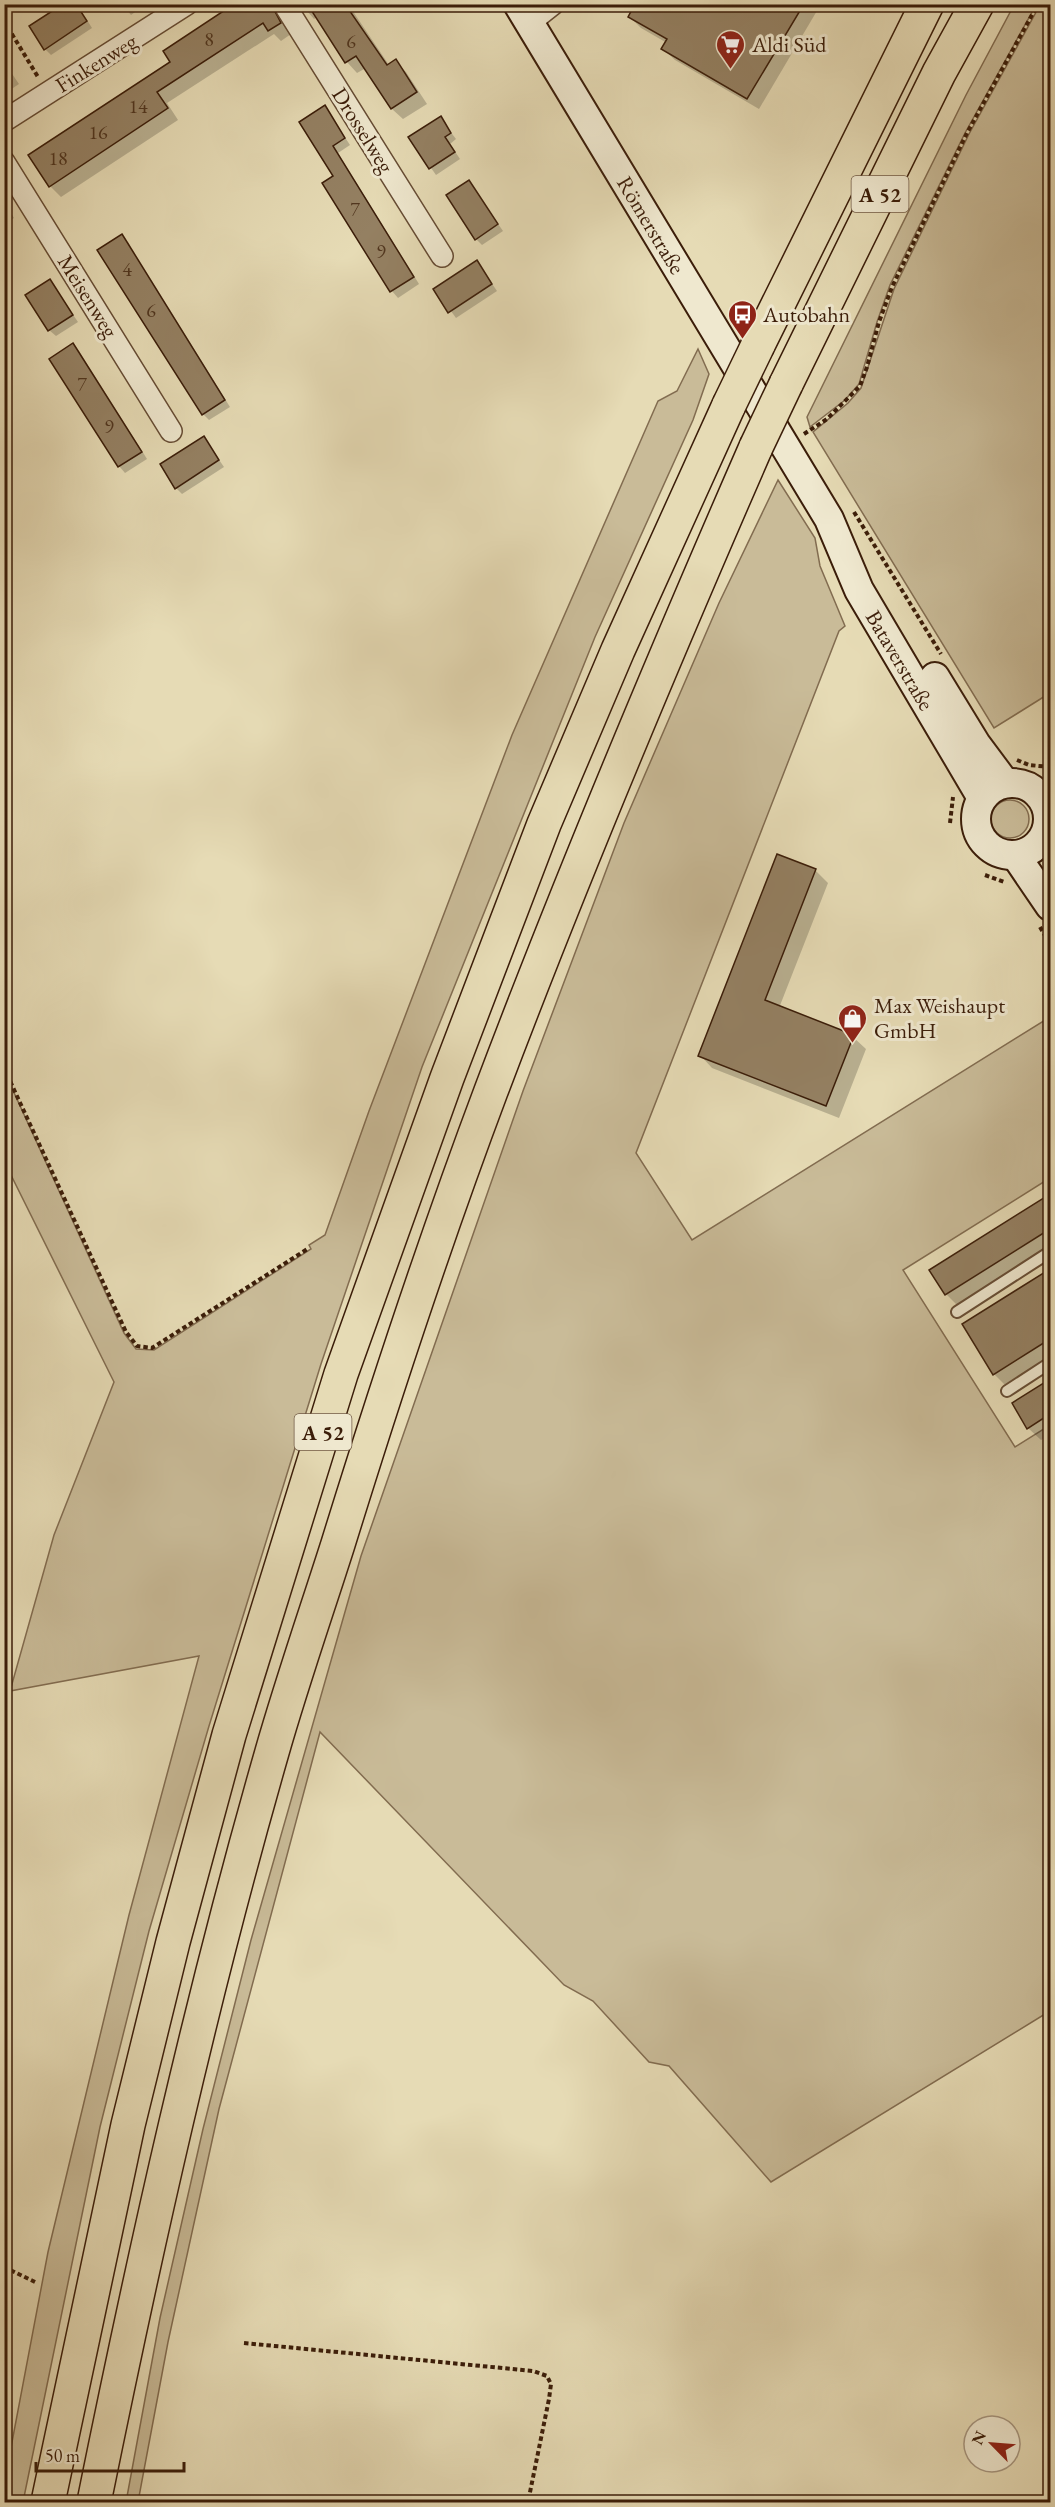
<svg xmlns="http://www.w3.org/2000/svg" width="1055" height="2507" font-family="'EB Garamond',serif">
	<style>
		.green { fill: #c9bb98; stroke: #826c50; stroke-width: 1.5 }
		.shadow { fill: #0003 }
		.building { fill: #948062; stroke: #3b1d09; stroke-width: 1.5 }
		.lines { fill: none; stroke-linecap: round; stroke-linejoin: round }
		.lane-casing { stroke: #664c34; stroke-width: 14 }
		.street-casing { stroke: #664c34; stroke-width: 24 }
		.secondary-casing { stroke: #3b1d09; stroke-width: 32 }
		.highway-casing { stroke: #3b1d09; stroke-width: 36 }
		.path { stroke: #3b1d09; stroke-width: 4; stroke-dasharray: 4.5 3; stroke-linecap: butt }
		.lane { stroke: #efe8cf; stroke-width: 10 }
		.street { stroke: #efe8cf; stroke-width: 21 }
		.secondary { stroke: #efe8cf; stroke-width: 28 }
		.highway { stroke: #e6dbb5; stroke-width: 33 }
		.highway-bridge-casing { stroke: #3b1d09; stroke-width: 36; stroke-linecap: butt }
		.highway-bridge { stroke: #e6dbb5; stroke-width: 33 }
		.labels { text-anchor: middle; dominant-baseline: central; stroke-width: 6; stroke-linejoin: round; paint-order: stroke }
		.number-label { font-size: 20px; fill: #51361f }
		.shield { fill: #efe8cf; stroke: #715a44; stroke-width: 1.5 }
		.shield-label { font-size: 21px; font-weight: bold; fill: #3b1d09 }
		.poi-label { font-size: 22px; fill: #3b1d09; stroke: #efe8cf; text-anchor: start }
		.street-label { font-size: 22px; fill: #3b1d09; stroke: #efe8cf }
	</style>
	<rect width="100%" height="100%" fill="#e6dbb5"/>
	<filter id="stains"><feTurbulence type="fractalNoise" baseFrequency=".00333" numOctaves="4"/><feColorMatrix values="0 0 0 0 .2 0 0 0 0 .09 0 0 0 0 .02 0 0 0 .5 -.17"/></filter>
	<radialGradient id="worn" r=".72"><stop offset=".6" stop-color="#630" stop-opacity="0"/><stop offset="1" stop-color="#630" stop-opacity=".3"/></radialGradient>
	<g class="green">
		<path d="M 1014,5 L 1036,5 L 965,133 L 890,285 L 877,322 L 859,384 L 845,400 L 810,427 L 807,417 L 966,95 Z"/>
		<path d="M 1040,5 L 1050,5 L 1050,693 L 994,728 L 813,432 L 848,403 L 861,388 L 894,289 L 969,134 Z"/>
		<path d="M 698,349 L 709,374 L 693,420 L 595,637 L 422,1067 L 321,1364 L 209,1726 L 149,1931 L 100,2127 L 23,2502 L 5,2502 L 5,2479 L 48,2252 L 129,1915 L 199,1656 L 10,1691 L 54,1535 L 114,1382 L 5,1163 L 5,1073 L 124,1333 L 136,1349 L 154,1350 L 311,1249 L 309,1245 L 325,1235 L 369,1111 L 512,735 L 658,401 L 677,391 Z"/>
		<path d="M 778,480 L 815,538 L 820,566 L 845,626 L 839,631 L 636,1153 L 692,1240 L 1050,1017 L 1050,1178 L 903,1270 L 1015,1447 L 1050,1425 L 1050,2011 L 771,2182 L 669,2066 L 649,2062 L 593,2001 L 564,1985 L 320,1732 L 219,2109 L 168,2342 L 138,2502 L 126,2502 L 160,2318 L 203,2129 L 251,1940 L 361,1556 L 523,1091 L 624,823 L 719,603 Z"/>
		<circle cx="1010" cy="819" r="19"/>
	</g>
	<g class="shadow">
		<path d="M 65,4 L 77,4 L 92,28 L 51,55 L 45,49 Z"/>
		<path d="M 122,4 L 146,4 L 131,15 Z"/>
		<path d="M 237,4 L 288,4 L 291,34 L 281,41 L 274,34 L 167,103 L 178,120 L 61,197 L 50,186 L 172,62 Z"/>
		<path d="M 301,4 L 348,4 L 389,65 L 395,61 L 406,72 L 427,104 L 403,119 L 392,109 L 366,68 L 357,73 L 347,62 L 317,17 L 314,19 Z"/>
		<path d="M 637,4 L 821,4 L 759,109 L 675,60 L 663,49 L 667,43 L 641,28 L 630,17 Z"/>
		<path d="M 4,62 L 19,84 L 4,94 Z"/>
		<path d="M 325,107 L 350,145 L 338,153 L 419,284 L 398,298 L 392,291 L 324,184 L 335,177 Z"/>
		<path d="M 440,118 L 456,139 L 450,144 L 460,159 L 436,175 L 410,138 Z"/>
		<path d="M 469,182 L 503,231 L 482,245 L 476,239 Z"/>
		<path d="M 4,202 L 14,218 L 4,224 Z"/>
		<path d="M 121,236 L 128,242 L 230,407 L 209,420 L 203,414 Z"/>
		<path d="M 477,262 L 497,291 L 456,318 L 435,289 Z"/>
		<path d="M 50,281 L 78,322 L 56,336 L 49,330 Z"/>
		<path d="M 73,345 L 79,351 L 147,459 L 125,473 L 119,466 L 51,359 Z"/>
		<path d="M 204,438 L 224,467 L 182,494 L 176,488 Z"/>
		<path d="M 815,870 L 828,883 L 779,1008 L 853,1037 L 866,1049 L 839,1118 L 712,1068 L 700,1055 Z"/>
		<path d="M 1050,1195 L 1050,1249 L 959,1307 L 946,1294 L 931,1270 Z"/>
		<path d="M 1050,1270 L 1050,1360 L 1007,1387 L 994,1374 L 964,1325 Z"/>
		<path d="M 1050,1381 L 1050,1435 L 1041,1440 L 1028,1428 L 1014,1404 Z"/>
	</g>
	<g class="building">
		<path d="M 63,4 L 76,4 L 87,21 L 44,50 L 29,26 Z"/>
		<path d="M 234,4 L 271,4 L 281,23 L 268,31 L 263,23 L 157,92 L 168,108 L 49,187 L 28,155 L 170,62 L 163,51 Z"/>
		<path d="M 299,4 L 345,4 L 387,65 L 396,59 L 417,92 L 391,109 L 356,56 L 345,63 L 308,5 L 302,9 Z"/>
		<path d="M 635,4 L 804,4 L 747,99 L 661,49 L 667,39 L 628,17 Z"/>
		<path d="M 325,105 L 345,138 L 333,146 L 414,277 L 390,292 L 322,183 L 333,176 L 299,122 Z"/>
		<path d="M 441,116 L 451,133 L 445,137 L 455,152 L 429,169 L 408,137 Z"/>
		<path d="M 469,180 L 498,224 L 475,240 L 446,195 Z"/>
		<path d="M 122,234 L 225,400 L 202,415 L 97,250 Z"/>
		<path d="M 477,260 L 492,284 L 448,313 L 433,289 Z"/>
		<path d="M 50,279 L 73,315 L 48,331 L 25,295 Z"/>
		<path d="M 73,343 L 142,452 L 118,467 L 49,359 Z"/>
		<path d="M 204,436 L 219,460 L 175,489 L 160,464 Z"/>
		<path d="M 777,854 L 816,869 L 765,1000 L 854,1035 L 826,1106 L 698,1056 Z"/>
		<path d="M 1050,1194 L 1050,1229 L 945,1295 L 929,1270 Z"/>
		<path d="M 1050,1269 L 1050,1339 L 993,1375 L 962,1324 Z"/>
		<path d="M 1050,1379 L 1050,1414 L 1027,1429 L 1012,1403 Z"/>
	</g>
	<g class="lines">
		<defs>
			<g id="lane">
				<path d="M 957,1312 L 1050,1252"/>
				<path d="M 1007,1391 L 1050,1363"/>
			</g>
			<g id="street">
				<path d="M 284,4 L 442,256"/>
				<path d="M 529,23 L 553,4"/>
				<path d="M 4,121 L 187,4"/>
				<path d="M 4,162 L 171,431"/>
			</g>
			<g id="secondary">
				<path id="s1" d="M 518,4 L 829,519 L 859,590 L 982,798"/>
				<path d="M 935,677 L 976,744 L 1005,783"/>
				<circle cx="1012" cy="819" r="36"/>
				<path d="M 1016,856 L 1050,906"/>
			</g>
			<g id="highway">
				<path d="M 758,345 L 927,4"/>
				<path d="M 786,384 L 939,73 L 977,4"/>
				<path d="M 48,2502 L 128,2125 L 173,1942 L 229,1735 L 341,1374 L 447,1078 L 544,824 L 618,650 L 729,405"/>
				<path d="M 94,2502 C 145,2250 201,1999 272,1752 C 292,1682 316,1613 338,1544 C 385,1392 435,1240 491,1091 C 573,874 663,660 756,447"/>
			</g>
		</defs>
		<use href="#lane" class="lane-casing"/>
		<use href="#street" class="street-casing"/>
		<use href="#secondary" class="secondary-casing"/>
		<use href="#highway" class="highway-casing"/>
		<g class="path">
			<path d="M 4,21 L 38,77"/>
			<path d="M 804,434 L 827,419 L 860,386 L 867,367 L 879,322 L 892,287 L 967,133 L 1038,4"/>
			<path d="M 854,512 L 941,654"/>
			<path d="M 1017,760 L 1029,765 L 1050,767"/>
			<path d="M 950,823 L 953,797"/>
			<path d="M 985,875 L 1004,882"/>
			<path d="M 1040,927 L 1050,944"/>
			<path d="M 4,1068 L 126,1332 L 137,1346 L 152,1348 L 309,1248"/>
			<path d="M 4,2267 L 35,2282"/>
			<path d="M 244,2343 L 533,2371 L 547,2376 L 551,2384 L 549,2399 L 528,2502"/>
		</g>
		<use href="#lane" class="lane"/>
		<use href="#street" class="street"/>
		<use href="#secondary" class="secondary"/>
		<use href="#highway" class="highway"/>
		<defs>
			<g id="highway-bridge">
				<path d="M 729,405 L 758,345"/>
				<path d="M 756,447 L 786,384"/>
			</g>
		</defs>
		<use href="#highway-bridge" class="highway-bridge-casing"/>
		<use href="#highway-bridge" class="highway-bridge"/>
	</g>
	<defs>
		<symbol id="supermarket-pin" viewBox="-11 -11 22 30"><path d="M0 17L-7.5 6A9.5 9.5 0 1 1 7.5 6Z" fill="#8f2418" stroke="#efe8cf"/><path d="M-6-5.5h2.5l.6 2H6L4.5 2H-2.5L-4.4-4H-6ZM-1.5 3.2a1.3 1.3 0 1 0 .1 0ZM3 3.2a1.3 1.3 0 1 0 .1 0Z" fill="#fff"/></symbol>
		<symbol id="bus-pin" viewBox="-11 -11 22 30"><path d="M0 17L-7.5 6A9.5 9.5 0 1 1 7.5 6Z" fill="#8f2418" stroke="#efe8cf"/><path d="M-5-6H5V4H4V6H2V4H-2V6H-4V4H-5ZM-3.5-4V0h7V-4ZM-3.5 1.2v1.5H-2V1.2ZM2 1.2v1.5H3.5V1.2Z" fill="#fff"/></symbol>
		<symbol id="shop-pin" viewBox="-11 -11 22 30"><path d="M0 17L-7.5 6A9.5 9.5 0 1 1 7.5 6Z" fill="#8f2418" stroke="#efe8cf"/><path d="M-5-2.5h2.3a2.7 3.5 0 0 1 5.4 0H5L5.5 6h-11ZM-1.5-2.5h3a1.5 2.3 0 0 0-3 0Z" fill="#fff"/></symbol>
	</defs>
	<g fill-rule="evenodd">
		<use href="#supermarket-pin" x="714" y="28" width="33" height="45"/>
		<use href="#bus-pin" x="726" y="298" width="33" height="45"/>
		<use href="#shop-pin" x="836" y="1002" width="33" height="45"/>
	</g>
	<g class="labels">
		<g class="number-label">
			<text x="209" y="39">8</text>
			<text x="351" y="41">6</text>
			<text x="138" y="106">14</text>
			<text x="98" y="132">16</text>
			<text x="58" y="158">18</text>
			<text x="355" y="209">7</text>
			<text x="381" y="251">9</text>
			<text x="127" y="269">4</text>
			<text x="151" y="310">6</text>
			<text x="82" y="384">7</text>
			<text x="109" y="426">9</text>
		</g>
		<g class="shield">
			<rect x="851.5" y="176" width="57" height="36" rx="4.5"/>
			<rect x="294.5" y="1414" width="57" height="36" rx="4.5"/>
		</g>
		<g class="shield-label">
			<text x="880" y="194">A 52</text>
			<text x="323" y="1432">A 52</text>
		</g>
		<g class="poi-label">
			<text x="752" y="44">Aldi Süd</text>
			<text x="763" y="314">Autobahn</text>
			<text x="874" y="1005">Max Weishaupt<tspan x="874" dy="25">GmbH</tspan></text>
		</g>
		<g class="street-label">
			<text transform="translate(96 63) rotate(-32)">Finkenweg</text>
			<text transform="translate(363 130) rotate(58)">Drosselweg</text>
			<text stroke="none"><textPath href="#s1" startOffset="258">Römerstraße</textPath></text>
			<text transform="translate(88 296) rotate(58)">Meisenweg</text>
			<text stroke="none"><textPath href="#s1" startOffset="760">Bataverstraße</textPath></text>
		</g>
	</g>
	<rect width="1055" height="2507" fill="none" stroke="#e6dbb5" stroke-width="24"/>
	<rect x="6" y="6" width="1043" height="2495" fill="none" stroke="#3b1d09" stroke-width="3"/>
	<rect x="12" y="12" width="1031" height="2483" fill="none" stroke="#3b1d09" stroke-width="1.5"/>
	<g transform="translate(992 2444) rotate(295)"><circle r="28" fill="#efe8cf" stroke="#a79780" stroke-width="1.5"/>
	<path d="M0-4.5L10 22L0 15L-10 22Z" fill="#8f2418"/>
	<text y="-9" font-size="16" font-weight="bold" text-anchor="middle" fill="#3b1d09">N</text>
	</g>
	<path d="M36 2462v9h148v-9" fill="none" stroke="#3b1d09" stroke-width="3"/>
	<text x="45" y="2462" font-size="18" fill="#3b1d09" stroke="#efe8cf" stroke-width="4.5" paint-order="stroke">50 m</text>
	<rect width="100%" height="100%" filter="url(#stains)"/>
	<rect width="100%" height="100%" fill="url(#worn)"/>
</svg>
